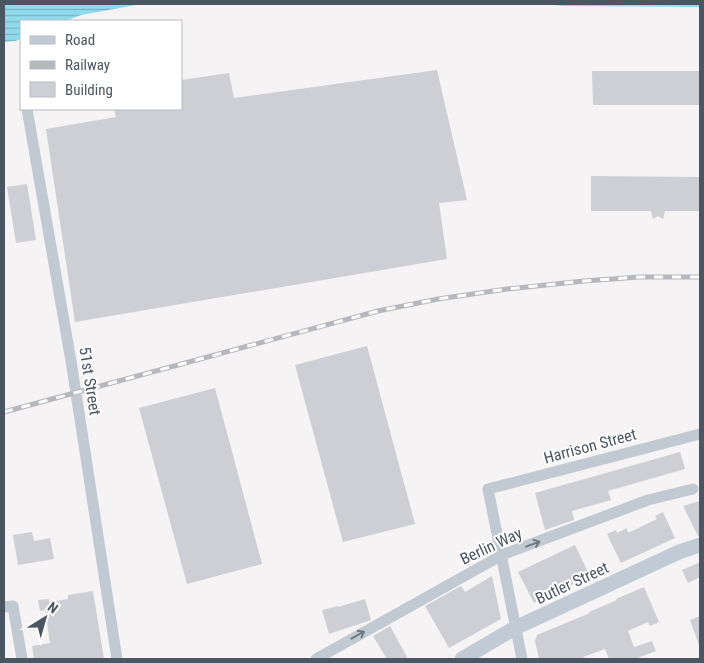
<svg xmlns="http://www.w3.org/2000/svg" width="704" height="663" font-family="'Roboto Condensed',sans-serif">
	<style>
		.water { fill: url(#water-rules) }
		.building { fill: #cdcfd5 }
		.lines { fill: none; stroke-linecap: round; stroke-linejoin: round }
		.street { stroke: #c1cad2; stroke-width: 11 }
		.secondary { stroke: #c1cbd6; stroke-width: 15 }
		.rail-casing { stroke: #b5b8bd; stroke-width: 5 }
		.rail { stroke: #fff; stroke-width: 3; stroke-dasharray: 9; stroke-linecap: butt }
		.oneway { stroke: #6e7983 }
		.labels { text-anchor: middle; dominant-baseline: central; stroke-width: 4; stroke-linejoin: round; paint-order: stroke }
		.street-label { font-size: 16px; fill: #4a5661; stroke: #fff }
	</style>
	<defs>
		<pattern id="water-rules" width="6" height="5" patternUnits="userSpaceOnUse" patternTransform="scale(1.25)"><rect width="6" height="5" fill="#90daee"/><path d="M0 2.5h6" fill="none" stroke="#78b4c4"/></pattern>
	</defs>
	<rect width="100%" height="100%" fill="#f5f3f3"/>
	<g class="water">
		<path d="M 4,4 L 142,4 L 81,15 L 65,21 L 21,21 L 21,39 L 15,41 L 4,42 Z"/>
		<path d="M 546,4 L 700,4 L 700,7 L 562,6 Z"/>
	</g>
	<g class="building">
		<path d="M 437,70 L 467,200 L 439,203 L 447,259 L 75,322 L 46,129 L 116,117 L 114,109 L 181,109 L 181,80 L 229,73 L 234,98 Z"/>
		<path d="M 592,71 L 700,71 L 700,105 L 593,105 Z"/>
		<path d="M 591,176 L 700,177 L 700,211 L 665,211 L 663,219 L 658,216 L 653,219 L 651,211 L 591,211 Z"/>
		<path d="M 27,184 L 36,240 L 16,243 L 7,187 Z"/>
		<path d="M 367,346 L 415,524 L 343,542 L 295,365 Z"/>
		<path d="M 215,388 L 262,564 L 187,584 L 139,408 Z"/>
		<path d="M 680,452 L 685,469 L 608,491 L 611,500 L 572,511 L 574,520 L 545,530 L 535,493 Z"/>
		<path d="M 700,501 L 700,536 L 698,536 L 683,506 Z"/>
		<path d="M 663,512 L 675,538 L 621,563 L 607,534 L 616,530 L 617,533 L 627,528 L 628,533 L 657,519 L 655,516 Z"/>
		<path d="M 32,532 L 34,541 L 50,538 L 54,559 L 18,565 L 13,535 Z"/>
		<path d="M 575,545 L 590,576 L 534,603 L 518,572 Z"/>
		<path d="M 700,562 L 700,577 L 688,583 L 682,570 Z"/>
		<path d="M 492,576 L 501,619 L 449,648 L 425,606 L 461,586 L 465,592 Z"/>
		<path d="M 644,587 L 659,622 L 650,626 L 648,622 L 628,631 L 634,647 L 652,641 L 656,651 L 635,659 L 609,659 L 605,649 L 583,657 L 584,659 L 539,659 L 535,641 L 537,635 L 590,613 L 589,612 L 617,600 L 616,599 Z"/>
		<path d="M 93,591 L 104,659 L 34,659 L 32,646 L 50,643 L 45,610 L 40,611 L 38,600 L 49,599 L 49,602 L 68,599 L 68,595 Z"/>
		<path d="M 365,599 L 371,620 L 329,634 L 322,610 L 338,606 L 338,607 Z"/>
		<path d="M 700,616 L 700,645 L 699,645 L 690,620 Z"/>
		<path d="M 390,626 L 408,659 L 387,659 L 373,636 Z"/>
	</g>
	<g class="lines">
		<g class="street">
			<path d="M 27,109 L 71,361 L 117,659"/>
			<path d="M 4,607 L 13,606 L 22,659"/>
			<path d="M 316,659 L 502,555 L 648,500 L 693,489"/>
			<path d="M 522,659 L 488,489 L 700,434"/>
		</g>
		<path class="secondary" d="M 462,659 L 515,628 L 679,552 L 700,545"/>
		<defs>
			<path id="rail" d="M 4,412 L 378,311 L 438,299 L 507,289 L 584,281 L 639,277 L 700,277"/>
		</defs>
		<use href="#rail" class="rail-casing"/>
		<use href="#rail" class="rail"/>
	</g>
	<defs><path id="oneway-shaft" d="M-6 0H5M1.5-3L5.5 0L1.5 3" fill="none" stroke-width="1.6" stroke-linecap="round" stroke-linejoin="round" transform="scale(1.25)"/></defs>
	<g class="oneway">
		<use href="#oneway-shaft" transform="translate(533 544) rotate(-20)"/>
		<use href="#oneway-shaft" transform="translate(358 635) rotate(-29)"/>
	</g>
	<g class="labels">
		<g class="street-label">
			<text transform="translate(90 381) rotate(81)">51st Street</text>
			<text transform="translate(590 446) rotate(-15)">Harrison Street</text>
			<text transform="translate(491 546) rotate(-25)">Berlin Way</text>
			<text transform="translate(572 583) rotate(-25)">Butler Street</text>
		</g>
	</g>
	<rect width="704" height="663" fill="none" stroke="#4a5661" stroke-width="10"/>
	<rect x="20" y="20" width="162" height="90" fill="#ffffff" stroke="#b7bbc0"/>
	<rect x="30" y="36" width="25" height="8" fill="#c1cbd6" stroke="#b7bbc0"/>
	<text x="65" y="45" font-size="15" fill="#4a5661">Road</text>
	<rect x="30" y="61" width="25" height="8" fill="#b5b8bd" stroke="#b7bbc0"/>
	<text x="65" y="70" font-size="15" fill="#4a5661">Railway</text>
	<rect x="30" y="82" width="25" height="15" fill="#cdcfd5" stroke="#b7bbc0"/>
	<text x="65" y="95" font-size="15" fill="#4a5661">Building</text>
	<g transform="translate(45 618) rotate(37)" stroke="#ffffff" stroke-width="4" paint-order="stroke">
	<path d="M0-4L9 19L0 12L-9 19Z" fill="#4a5661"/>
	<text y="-8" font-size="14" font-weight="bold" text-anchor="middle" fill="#4a5661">N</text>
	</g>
</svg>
